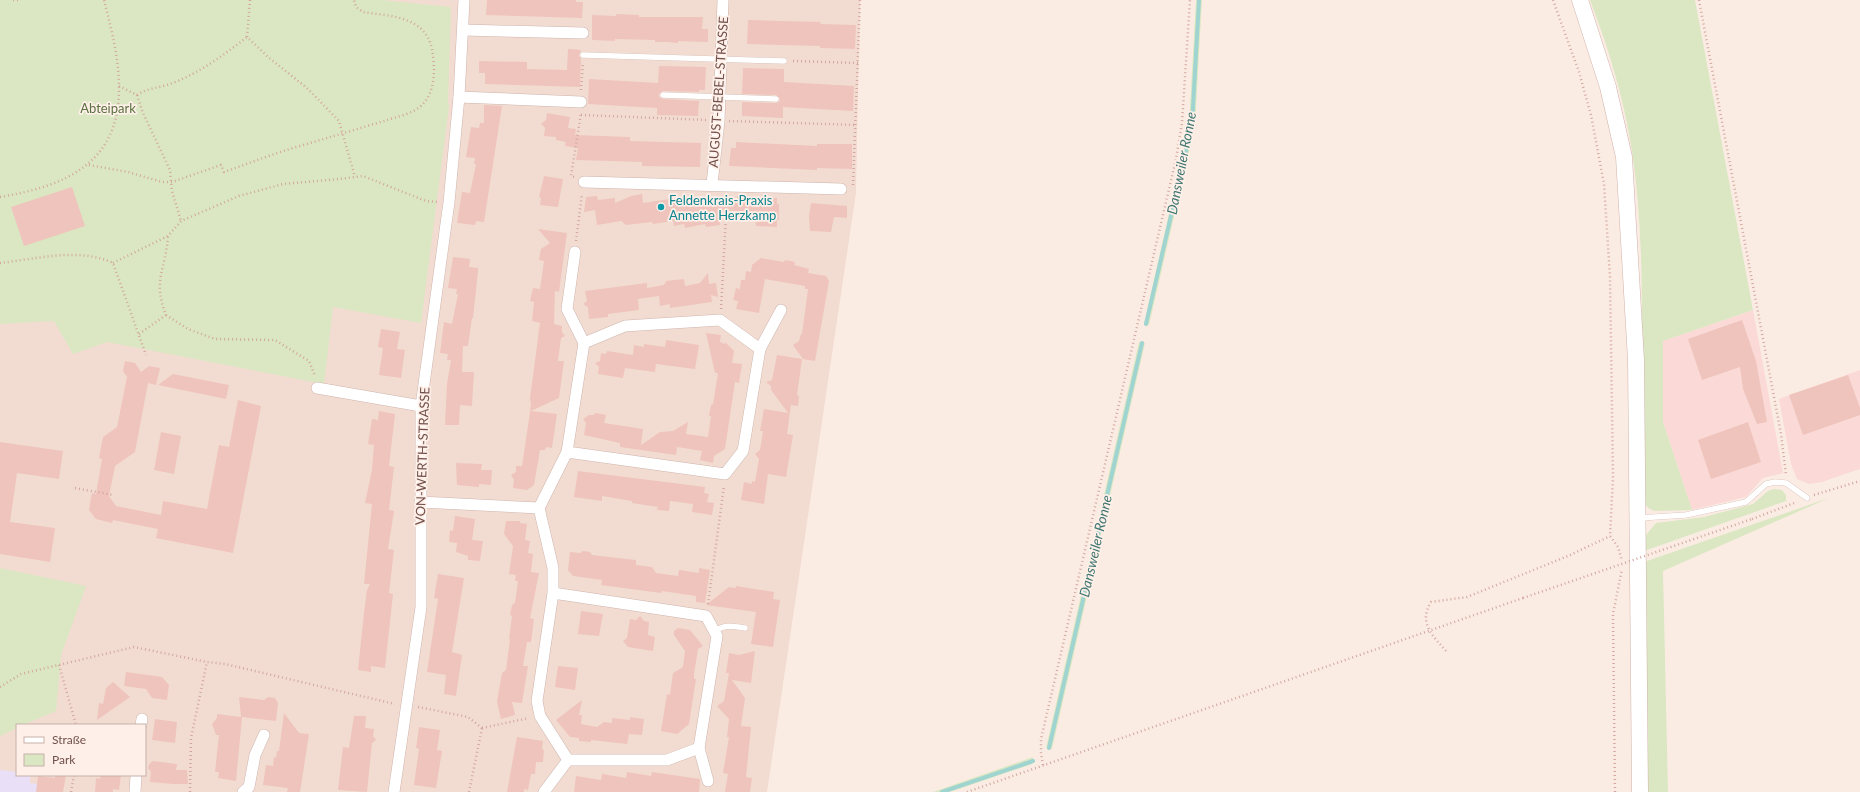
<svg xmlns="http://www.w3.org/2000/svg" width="1860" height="792" font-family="Lato,sans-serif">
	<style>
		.residential { fill: #f2dcd1; fill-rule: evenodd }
		.commercial { fill: #fbd9d7 }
		.education { fill: #e9e0f7 }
		.green { fill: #dae7c2 }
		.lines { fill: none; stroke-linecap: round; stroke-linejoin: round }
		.stream { stroke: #9fd4d0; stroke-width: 4 }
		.building { fill: #efc4bc }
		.lane-casing { stroke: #ceb4ad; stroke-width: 6 }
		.street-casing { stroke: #ceb4ad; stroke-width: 12 }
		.secondary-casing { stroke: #d0b2aa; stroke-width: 17 }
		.path { stroke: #d3a79f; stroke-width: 2.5; stroke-dasharray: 1 3; stroke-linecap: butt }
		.lane { stroke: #fff; stroke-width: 5.5 }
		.street { stroke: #fff; stroke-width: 11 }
		.secondary { stroke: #fff; stroke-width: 16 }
		.path-bridge { stroke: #d3a79f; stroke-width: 2.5; stroke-dasharray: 1 3; stroke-linecap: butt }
		.culture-dot { fill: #0f9aa8; stroke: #fef0e8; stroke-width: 1.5 }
		.labels { text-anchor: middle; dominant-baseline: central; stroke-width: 3.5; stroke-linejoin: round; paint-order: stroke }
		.street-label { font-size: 13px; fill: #714f4a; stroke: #fef0e8 }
		.park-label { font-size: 13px; fill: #5a7140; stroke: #fef0e8 }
		.culture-label { font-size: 13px; fill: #0d838f; stroke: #fef0e8; text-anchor: start }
		.water-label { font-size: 14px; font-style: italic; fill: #3f7672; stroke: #fef0e8 }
	</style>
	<rect width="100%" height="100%" fill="#fbece3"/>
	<path class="residential" d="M 0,0 L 860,0 L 856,193 L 767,792 L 0,792 ZM 17,725 L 145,725 L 145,775 L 17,775 Z"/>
	<g class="commercial">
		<path d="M 1753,310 L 1783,473 L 1763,478 L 1746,497 L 1692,510 L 1663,422 L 1663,341 Z"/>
		<path d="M 1860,370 L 1860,469 L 1822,482 L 1809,484 L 1797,479 L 1791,464 L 1779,399 Z"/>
	</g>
	<path class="education" d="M 0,770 L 17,772 L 17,775 L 30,775 L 30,783 L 52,786 L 52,792 L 0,792 Z"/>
	<g class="green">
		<path d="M 0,0 L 381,0 L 451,7 L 448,102 L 449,106 L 421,323 L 333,307 L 324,384 L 107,342 L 73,354 L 54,321 L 0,324 Z"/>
		<path d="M 1196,0 L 1202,0 L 1195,126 L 1149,325 L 1144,324 L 1189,125 Z"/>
		<path d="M 1590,0 L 1695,0 L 1753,310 L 1663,341 L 1663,422 L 1692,510 L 1655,511 L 1650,509 L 1644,504 C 1644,447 1643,390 1642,332 C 1642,271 1641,211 1632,151 C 1624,99 1609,49 1590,0 Z"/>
		<path d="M 1139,342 L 1145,343 L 1052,749 L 1046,748 Z"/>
		<path d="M 1774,489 L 1782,490 L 1786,495 L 1786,501 L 1644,551 L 1646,535 L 1656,523 L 1704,517 L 1753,504 L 1768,491 Z"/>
		<path d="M 1829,498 L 1663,571 L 1668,792 L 1647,792 L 1644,562 Z"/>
		<path d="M 0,568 L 86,586 L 61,655 L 56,711 L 23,725 L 17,725 L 17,728 L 0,736 Z"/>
		<path d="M 1033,757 L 1032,764 L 950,792 L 933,792 Z"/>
	</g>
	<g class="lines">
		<g class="stream">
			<path d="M 1146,324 L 1192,125 L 1199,0"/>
			<path d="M 1049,748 L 1142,343"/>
			<path d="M 942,792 L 1033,761"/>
		</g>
	</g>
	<g class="building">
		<path d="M 487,0 L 576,0 L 576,2 L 583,2 L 582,18 L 486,15 Z"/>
		<path d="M 616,14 L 639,15 L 639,17 L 703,17 L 702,29 L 708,29 L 708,42 L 678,41 L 678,43 L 667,42 L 655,42 L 655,40 L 615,39 L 615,41 L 592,40 L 592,15 L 616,16 Z"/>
		<path d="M 748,20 L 821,22 L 820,24 L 856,25 L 855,49 L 820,48 L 820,46 L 747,44 Z"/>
		<path d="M 568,49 L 581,50 L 579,55 L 581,59 L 580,87 L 485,84 L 485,73 L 479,73 L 479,61 L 527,62 L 527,69 L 567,70 Z"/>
		<path d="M 659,66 L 706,67 L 705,90 L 699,90 L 699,92 L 663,91 L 659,94 L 659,97 L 663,99 L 699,101 L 698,116 L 657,115 L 657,108 L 588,104 L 589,79 L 658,83 Z"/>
		<path d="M 743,68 L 784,69 L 784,82 L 854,86 L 853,111 L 783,107 L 783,118 L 742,116 L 742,102 L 776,103 L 779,102 L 780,99 L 776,95 L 742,94 Z"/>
		<path d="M 484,105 L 502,106 L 484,222 L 476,221 L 475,225 L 457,223 L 462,192 L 470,193 L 476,164 L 474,164 L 475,158 L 466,157 L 471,127 L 479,128 L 480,123 L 484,123 Z"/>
		<path d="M 547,113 L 570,117 L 568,128 L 576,129 L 575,135 L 630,137 L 630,141 L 701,143 L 700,167 L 642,166 L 642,162 L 576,160 L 578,148 L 565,146 L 566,142 L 556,140 L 556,137 L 544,136 L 545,128 L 541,124 L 546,120 Z"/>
		<path d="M 736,142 L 817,146 L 817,144 L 852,144 L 852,169 L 817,168 L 817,170 L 729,166 L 731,148 L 736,148 Z"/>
		<path d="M 544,176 L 563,179 L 558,207 L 540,205 L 541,198 L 539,197 Z"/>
		<path d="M 72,187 L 85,226 L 24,246 L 11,207 Z"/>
		<path d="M 642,194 L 643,203 L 670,199 L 671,202 L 692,199 L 693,207 L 731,201 L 731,198 L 737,199 L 737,196 L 777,198 L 777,204 L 779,204 L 779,220 L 777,220 L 777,227 L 756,226 L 754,212 L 718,210 L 720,225 L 706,227 L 705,224 L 685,228 L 684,224 L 674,226 L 673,221 L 653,224 L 652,222 L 626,225 L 621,221 L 597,225 L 595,210 L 584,212 L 586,197 L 597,196 L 598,200 L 615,198 L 615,203 L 631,196 Z"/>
		<path d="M 811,203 L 847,206 L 847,218 L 834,217 L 831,232 L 810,231 L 809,217 Z"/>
		<path d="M 538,229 L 567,233 L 559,292 L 555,291 L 554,324 L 562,326 L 562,332 L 565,336 L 561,338 L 558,361 L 564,361 L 559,398 L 531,411 L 557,414 L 552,448 L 546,447 L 545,450 L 540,450 L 534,485 L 527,490 L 513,488 L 514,480 L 511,475 L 516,472 L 516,466 L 522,466 L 531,405 L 530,398 L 540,323 L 532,321 L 534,302 L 530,301 L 533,288 L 540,289 L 544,261 L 539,260 L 541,249 L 550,243 Z"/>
		<path d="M 453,257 L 470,259 L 469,267 L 478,268 L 478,271 L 473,318 L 472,318 L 468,346 L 463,346 L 462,372 L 474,372 L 472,406 L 460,405 L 459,425 L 445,425 L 447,384 L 451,360 L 447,360 L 448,354 L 440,353 L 444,322 L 452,324 L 458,294 L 456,294 L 457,289 L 448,288 Z"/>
		<path d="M 761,258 L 784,262 L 785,260 L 795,262 L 794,265 L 809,269 L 808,273 L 826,276 L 829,281 L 815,361 L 803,359 L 793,345 L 799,341 L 801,334 L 802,334 L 808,289 L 805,289 L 805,286 L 765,279 L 759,313 L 736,309 L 738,301 L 733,300 L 736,288 L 740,289 L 741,280 L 745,280 L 746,271 L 751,272 L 752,265 Z"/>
		<path d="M 708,273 L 709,284 L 716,283 L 718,297 L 711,295 L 712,302 L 670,308 L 670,304 L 660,306 L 659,296 L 638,299 L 639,310 L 608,314 L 608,317 L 589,319 L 588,307 L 583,304 L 587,301 L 585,291 L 647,283 L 647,288 L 664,285 L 666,281 L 684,279 L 685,286 L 700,283 Z"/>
		<path d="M 1742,320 L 1756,361 L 1767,422 L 1757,424 L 1743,389 L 1740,367 L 1702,380 L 1688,339 Z"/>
		<path d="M 381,329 L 400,332 L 397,349 L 405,350 L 401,378 L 379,375 L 383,348 L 378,347 Z"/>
		<path d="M 706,333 L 721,335 L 720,342 L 725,344 L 725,342 L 734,351 L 732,363 L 742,364 L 739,383 L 735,382 L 725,449 L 714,456 L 713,463 L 700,460 L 702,451 L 677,447 L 676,455 L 620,447 L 620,443 L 584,435 L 586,423 L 583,419 L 589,415 L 593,415 L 596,413 L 606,415 L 604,423 L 643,429 L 641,445 L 660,432 L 673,431 L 688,422 L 686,434 L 708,437 L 711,416 L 709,416 L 711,405 L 713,404 L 718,373 L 715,373 Z"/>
		<path d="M 666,340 L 699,345 L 695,369 L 656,364 L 655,372 L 625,368 L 623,378 L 598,374 L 599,367 L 595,363 L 600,361 L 601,353 L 606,354 L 607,351 L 633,355 L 634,345 L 644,347 L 644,344 L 665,347 Z"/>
		<path d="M 777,355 L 802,359 L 797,395 L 799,396 L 798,406 L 791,405 L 787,434 L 793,435 L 786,477 L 768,474 L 764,504 L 741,500 L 744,482 L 752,484 L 752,481 L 755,482 L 759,459 L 755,454 L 760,450 L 763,431 L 760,431 L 764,409 L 788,413 L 771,390 L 771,386 L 766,382 L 772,380 Z"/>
		<path d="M 125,361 L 135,363 L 141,372 L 149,366 L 160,368 L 156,385 L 148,383 L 135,452 L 115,466 L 109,496 L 116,506 L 161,515 L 163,501 L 207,509 L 219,445 L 229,447 L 238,400 L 261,406 L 233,553 L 156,538 L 158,529 L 113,520 L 112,523 L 96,519 L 89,510 L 92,493 L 96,494 L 102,459 L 99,458 L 103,437 L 117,427 L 127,377 L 123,371 Z"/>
		<path d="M 173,374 L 229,385 L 226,399 L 158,385 Z"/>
		<path d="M 1848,375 L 1860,408 L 1860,415 L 1803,435 L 1789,395 Z"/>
		<path d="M 379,411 L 395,414 L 389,466 L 394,467 L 389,510 L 394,511 L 388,549 L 394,550 L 389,593 L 393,594 L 385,668 L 371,666 L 371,672 L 358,670 L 364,613 L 367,590 L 370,584 L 364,584 L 372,504 L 365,503 L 372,470 L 374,445 L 368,444 L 372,419 L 378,420 Z"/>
		<path d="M 1748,422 L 1761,462 L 1711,479 L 1698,440 Z"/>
		<path d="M 161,432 L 181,436 L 174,474 L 154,470 Z"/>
		<path d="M 0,442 L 63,451 L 59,479 L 17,473 L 10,522 L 55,528 L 50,562 L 0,554 Z"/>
		<path d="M 456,463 L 482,464 L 481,470 L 492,470 L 491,485 L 479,484 L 479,487 L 457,485 Z"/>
		<path d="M 578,471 L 705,487 L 704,493 L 709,494 L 707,502 L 714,503 L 712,515 L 692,512 L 693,504 L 670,501 L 669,511 L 657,510 L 658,507 L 632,503 L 632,501 L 602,496 L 602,501 L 574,497 Z"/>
		<path d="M 455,516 L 475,519 L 472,540 L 483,541 L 480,561 L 468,560 L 468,556 L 456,552 L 457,543 L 449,542 L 450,530 L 453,531 Z"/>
		<path d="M 506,521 L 520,521 L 520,523 L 527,524 L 525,540 L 530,541 L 528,553 L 533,554 L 531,572 L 539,573 L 530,618 L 534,619 L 531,642 L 527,642 L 523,666 L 528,666 L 522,703 L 512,702 L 515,715 L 501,719 L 497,702 L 502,673 L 506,670 L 510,639 L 509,639 L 512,616 L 510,615 L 512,605 L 515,603 L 518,581 L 515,581 L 516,575 L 509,574 L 513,546 L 504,534 Z"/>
		<path d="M 583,551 L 590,552 L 592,555 L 636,560 L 636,565 L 652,567 L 656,573 L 678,576 L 679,570 L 699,573 L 699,568 L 710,570 L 705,603 L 696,602 L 696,596 L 662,591 L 661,593 L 601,585 L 602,580 L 573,576 L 568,570 L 570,552 L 580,553 Z"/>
		<path d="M 438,574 L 464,578 L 452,652 L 462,655 L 456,696 L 444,694 L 446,675 L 427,672 L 438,599 L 434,598 Z"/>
		<path d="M 736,586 L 774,592 L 773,599 L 780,600 L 773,647 L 751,644 L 756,612 L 706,605 L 729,587 L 736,588 Z"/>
		<path d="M 581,611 L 603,614 L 599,636 L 578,634 Z"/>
		<path d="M 640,616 L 644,621 L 649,622 L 648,635 L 655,637 L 653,651 L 628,647 L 623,641 L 627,638 L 630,619 L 636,620 Z"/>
		<path d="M 678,628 L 690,630 L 703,646 L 698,649 L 694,674 L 694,679 L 696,679 L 689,724 L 677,734 L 661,731 L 667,694 L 670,695 L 673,673 L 683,667 L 685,651 L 674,635 L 674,631 Z"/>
		<path d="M 755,651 L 751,683 L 732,680 L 745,698 L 741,726 L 751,727 L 746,777 L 752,778 L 750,792 L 725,792 L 728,774 L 723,773 L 729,737 L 727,737 L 729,719 L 717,706 L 724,701 L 729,673 L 726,673 L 729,653 L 739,655 Z"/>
		<path d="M 558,666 L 578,668 L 575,690 L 555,687 Z"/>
		<path d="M 126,672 L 162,677 L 169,685 L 167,700 L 152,698 L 146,689 L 124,686 Z"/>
		<path d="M 113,682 L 130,697 L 97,720 L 99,703 L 103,704 L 106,688 Z"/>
		<path d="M 239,697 L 264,700 L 268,697 L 275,698 L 278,703 L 276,721 L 242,717 L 236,781 L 218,778 L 219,772 L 215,772 L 219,735 L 216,735 L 212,724 L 217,718 L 217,714 L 241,717 Z"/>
		<path d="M 582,700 L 579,715 L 582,715 L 581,724 L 597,727 L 604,722 L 612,723 L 612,718 L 630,720 L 630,717 L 644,719 L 642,735 L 629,734 L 627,744 L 591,740 L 591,742 L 579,741 L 579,738 L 570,737 L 556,720 Z"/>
		<path d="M 284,713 L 299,733 L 309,734 L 300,792 L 287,792 L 288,788 L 263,785 L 266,765 L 273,766 L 274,757 L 276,758 L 277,751 L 279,751 Z"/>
		<path d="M 354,716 L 366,716 L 365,728 L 374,729 L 373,736 L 376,740 L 372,743 L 367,792 L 338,790 L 343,747 L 349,748 Z"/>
		<path d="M 155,719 L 177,722 L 175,743 L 152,740 Z"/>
		<path d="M 419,727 L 440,730 L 437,750 L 442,751 L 436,788 L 414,785 L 419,749 L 416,748 Z"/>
		<path d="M 517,737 L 543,741 L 542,749 L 544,750 L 543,762 L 536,762 L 535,774 L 531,774 L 528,790 L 524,789 L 524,792 L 507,792 Z"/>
		<path d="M 153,761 L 177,764 L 176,770 L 187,770 L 188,784 L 173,784 L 150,782 L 151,772 L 148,768 L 149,764 Z"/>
		<path d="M 627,772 L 651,776 L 652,772 L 700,779 L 699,792 L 574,792 L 576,776 L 601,780 L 602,774 L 626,778 Z"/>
		<path d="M 55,775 L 66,775 L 63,792 L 36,792 L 38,776 L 55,778 Z"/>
		<path d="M 100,775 L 121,775 L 119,790 L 113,789 L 113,792 L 95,792 L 96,778 L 100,779 Z"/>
	</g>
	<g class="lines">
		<defs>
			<g id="lane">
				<path d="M 583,55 L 784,61"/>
				<path d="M 663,95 L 776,99"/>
				<path d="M 1639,518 L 1686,515 L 1746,502 L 1766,484 L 1775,482 L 1786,483 L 1807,498"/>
				<path d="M 715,631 C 725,624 733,626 745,628"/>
			</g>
			<g id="street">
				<path d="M 463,30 L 583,33"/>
				<path d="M 459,97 L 581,102"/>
				<path d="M 584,182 L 841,189"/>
				<path d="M 712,184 L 719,121 L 723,0"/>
				<path d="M 575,252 L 567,309 L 584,343"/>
				<path d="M 760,349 L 781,310"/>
				<path d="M 317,388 L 421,406"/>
				<path d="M 420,502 L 539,508 L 567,452 L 584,343 L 625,326 L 720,320 L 760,349 L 743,451 L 725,474 L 567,452"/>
				<path d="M 539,508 L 553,568 L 553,593 L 537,701 L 540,716 L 568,760 L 667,760 L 699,748 L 717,636 L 706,616 L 553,593"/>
				<path d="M 141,725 L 142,719"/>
				<path d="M 699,748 L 708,781"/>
				<path d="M 135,792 L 136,775"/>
				<path d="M 243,792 L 249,787 L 255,755 L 264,735"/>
				<path d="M 394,792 L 421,607 L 421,406 L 449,202 L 459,97 L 464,0"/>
				<path d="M 544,792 L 568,760"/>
			</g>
			<path id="secondary" d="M 1580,0 L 1608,87 L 1624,157 L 1636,360 L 1640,792"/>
		</defs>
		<use href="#lane" class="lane-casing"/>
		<use href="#street" class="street-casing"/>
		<use href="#secondary" class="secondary-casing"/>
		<g class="path">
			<path d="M 13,0 L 21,0"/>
			<path d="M 250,0 L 247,37 L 268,57 L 307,88 L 339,121 L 355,177"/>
			<path d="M 1553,0 L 1579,72 L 1591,115 L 1604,184 L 1610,277 L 1613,478 L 1610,536 L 1618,547 L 1622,561"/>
			<path d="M 1699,0 L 1781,434 L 1786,475"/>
			<path d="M 793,61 L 858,63"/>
			<path d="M 119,86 L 137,95 C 147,88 159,88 170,84 C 198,74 224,55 247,37"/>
			<path d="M 581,90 L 583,63"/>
			<path d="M 137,95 L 143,113 L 170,170 L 172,191 L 181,221"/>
			<path d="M 581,115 L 708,120"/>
			<path d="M 729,121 L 857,125"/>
			<path d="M 89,165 L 128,172 L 162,182 L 172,182 L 221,165 L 224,172 C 247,164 270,155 293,148 C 324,139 354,130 384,121 C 395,117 414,114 423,104 C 436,90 435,67 432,49 C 425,16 390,16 363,12 L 356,7 L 354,0"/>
			<path d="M 574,177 L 571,176 L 581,113"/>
			<path d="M 853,185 L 860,0"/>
			<path d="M 0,197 C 66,186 120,163 119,87 C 119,58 111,28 104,0"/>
			<path d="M 576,241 L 582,194"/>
			<path d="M 0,263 C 36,259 79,247 113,263 L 146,355"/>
			<path d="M 113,263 L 168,236 L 181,221 L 239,196 L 283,184 L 339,179 L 363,176 L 426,201 L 439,202"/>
			<path d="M 721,309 L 727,196"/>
			<path d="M 166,315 L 188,329 L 215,339 L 275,340 L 309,361 L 315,376"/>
			<path d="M 139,334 L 166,315 C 152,279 166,270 168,236"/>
			<path d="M 75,488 L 113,495"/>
			<path d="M 1814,495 L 1860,481"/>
			<path d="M 1752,519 L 1797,502"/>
			<path d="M 708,604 L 724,486"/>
			<path d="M 1446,651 C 1433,636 1418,623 1431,602 L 1467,597 L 1568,556 L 1610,536"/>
			<path d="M 59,665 L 76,725"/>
			<path d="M 0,687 L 21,674 L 134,647 L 207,662 L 225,664 L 395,704"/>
			<path d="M 418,707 L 468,717 L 482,728"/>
			<path d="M 482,728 L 529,718"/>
			<path d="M 1043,765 L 1041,753 L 1041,739 L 1176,159 L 1182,123 L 1190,0"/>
			<path d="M 71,792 L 74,775"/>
			<path d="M 190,792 L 191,738 L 207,662"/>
			<path d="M 469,792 L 482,728"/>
			<path d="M 967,792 L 1523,598"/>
			<path d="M 1615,792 L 1613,614 L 1622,569"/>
		</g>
		<use href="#lane" class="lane"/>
		<use href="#street" class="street"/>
		<use href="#secondary" class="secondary"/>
		<path class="path-bridge" d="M 1523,598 L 1752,519"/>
	</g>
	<circle class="culture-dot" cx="661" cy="207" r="4"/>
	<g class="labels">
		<g class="street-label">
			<text transform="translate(718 92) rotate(-86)">AUGUST-BEBEL-STRASSE</text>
			<text transform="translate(422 456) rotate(-88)">VON-WERTH-STRASSE</text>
		</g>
		<g class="park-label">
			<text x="108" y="108">Abteipark</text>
		</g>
		<g class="culture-label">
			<text x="669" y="200">Feldenkrais-Praxis<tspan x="669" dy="15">Annette Herzkamp</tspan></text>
		</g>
		<g class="water-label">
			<text transform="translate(1181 163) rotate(-79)">Dansweiler Ronne</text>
			<text transform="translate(1095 546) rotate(-77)">Dansweiler Ronne</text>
		</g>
	</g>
	<rect x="16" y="724" width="130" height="52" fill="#fef0e8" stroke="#c6b0a9"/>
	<rect x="24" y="737" width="20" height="6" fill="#ffffff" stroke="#c6b0a9"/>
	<text x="52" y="744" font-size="12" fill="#714f4a">Straße</text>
	<rect x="24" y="754" width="20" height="12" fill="#dae7c2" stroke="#c6b0a9"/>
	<text x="52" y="764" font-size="12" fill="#714f4a">Park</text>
</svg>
